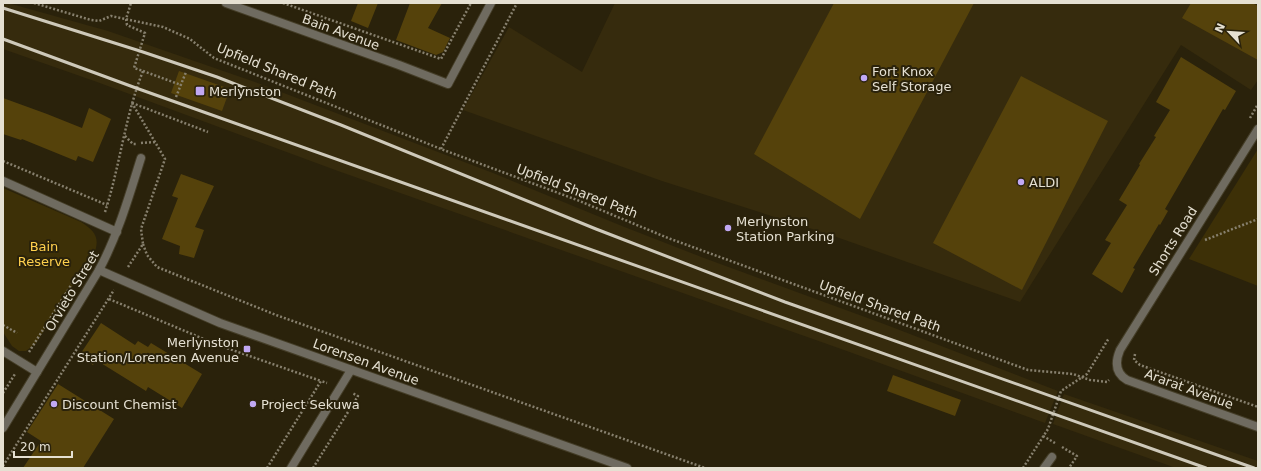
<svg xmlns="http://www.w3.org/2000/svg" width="1261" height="471" font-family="'DejaVu Sans',sans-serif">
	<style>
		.built { fill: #362b0d }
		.green { fill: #3d3007 }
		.building { fill: #55420b }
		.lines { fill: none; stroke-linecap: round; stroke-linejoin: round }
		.minor-casing { stroke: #443d27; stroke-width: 10 }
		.path { stroke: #87806e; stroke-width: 2.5; stroke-dasharray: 2 2; stroke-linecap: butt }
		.minor { stroke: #6f6b60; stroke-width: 8 }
		.rail { stroke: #cec9ba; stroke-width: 3 }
		.poi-dot { fill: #c1a8f3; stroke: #2a220b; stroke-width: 1.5 }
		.labels { text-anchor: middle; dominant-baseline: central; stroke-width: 4; stroke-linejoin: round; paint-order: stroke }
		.street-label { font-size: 13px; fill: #e5e0d2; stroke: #2a220b }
		.poi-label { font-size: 13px; fill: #e5e0d2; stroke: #2a220b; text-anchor: start }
		.park-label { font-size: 13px; fill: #fed04d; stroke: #2a220b }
	</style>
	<rect width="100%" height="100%" fill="#2a220b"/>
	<g class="built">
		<path d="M 3,3 L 8,3 L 108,31 L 255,82 L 493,173 L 622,226 L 704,258 L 884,324 L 1058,391 L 1045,423 L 844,350 L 338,171 L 97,82 L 3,49 Z"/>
		<path d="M 615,3 L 1258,3 L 1258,80 L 1251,90 L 1181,45 L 1020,302 L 828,234 L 662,181 L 463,110 L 509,27 L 582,72 Z"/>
		<path d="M 1064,394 L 1258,461 L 1258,468 L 1176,468 L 1053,424 Z"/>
	</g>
	<g class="green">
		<path d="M 1258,149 L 1258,286 L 1189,259 Z"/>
		<path d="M 3,188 L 81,222 C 93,230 100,236 95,251 L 36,343 L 26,351 L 19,351 L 12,346 L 3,332 Z"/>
	</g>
	<g class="building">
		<path d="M 358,3 L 378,3 L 368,28 L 351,21 Z"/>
		<path d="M 410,3 L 442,3 L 428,28 L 450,38 L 443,52 L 436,55 L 396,40 Z"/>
		<path d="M 834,3 L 974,3 L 860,219 L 754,154 Z"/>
		<path d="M 1191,3 L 1252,3 L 1258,6 L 1258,60 L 1182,18 Z"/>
		<path d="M 1181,57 L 1236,91 L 1225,110 L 1223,109 L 1165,209 L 1168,211 L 1160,225 L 1159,224 L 1133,268 L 1135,269 L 1122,293 L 1092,274 L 1111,243 L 1105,240 L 1127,205 L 1119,200 L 1140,165 L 1139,164 L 1156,137 L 1154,136 L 1170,110 L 1156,102 Z"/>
		<path d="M 179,71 L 230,89 L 222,111 L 171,93 Z"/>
		<path d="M 1021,76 L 1108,121 L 1022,290 L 933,243 Z"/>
		<path d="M 3,98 L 47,114 L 82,128 L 89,108 L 111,119 L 93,162 L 78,156 L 76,161 L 22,139 L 21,140 L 3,134 Z"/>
		<path d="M 181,174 L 214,186 L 195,227 L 204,230 L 194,258 L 179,254 L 180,246 L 162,239 L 178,198 L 172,196 Z"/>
		<path d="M 101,323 L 135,345 L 138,341 L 148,347 L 151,343 L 202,374 L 182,408 L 148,387 L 146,391 L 96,360 L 93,365 L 79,356 Z"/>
		<path d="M 893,375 L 961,400 L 955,416 L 887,391 Z"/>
		<path d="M 58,384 L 114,419 L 83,468 L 23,468 L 41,441 L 27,432 Z"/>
	</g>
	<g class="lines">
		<defs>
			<g id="minor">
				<path d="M 226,3 L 399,65 L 448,84 L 491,3"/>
				<path d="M 1258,129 L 1120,350 C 1115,362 1115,373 1127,380 L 1258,427"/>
				<path d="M 3,181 L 117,232"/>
				<path d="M 99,270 L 220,323 L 627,468"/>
				<path d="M 3,351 L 37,372"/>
				<path d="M 3,428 L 99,270 C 118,235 129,196 141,158"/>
				<path d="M 291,468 L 351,370"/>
				<path d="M 1044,468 L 1052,457"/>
			</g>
		</defs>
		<use href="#minor" class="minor-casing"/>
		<g class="path">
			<path d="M 34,3 L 91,20 L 99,21 L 111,16 L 163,27 L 190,39 L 214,58 L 441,149 L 577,200 L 668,238 L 1028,370 L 1073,374 L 1090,380 L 1107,382 L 1109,380"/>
			<path d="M 283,3 L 441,59 L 471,3"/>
			<path d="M 143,71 L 181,85"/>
			<path d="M 176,97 L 186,72"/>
			<path d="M 132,103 L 208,132"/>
			<path d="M 1250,118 L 1258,104"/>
			<path d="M 125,136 L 133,144 L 136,144"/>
			<path d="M 141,143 L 155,142"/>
			<path d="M 441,149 L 517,3"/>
			<path d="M 3,161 L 107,205"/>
			<path d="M 105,212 C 120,166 125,116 143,71 L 134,68 L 145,33 L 127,25 L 126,19 L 131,3"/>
			<path d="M 1205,240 L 1258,219"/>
			<path d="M 143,244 L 147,255 L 157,267 L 276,315 L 705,468"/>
			<path d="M 128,267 L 143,244 L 141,229 L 165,159 L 132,103"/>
			<path d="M 109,299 L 218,345 L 321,381"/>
			<path d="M 3,325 L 17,333"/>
			<path d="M 29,352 L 80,271"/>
			<path d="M 1135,354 L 1134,360 L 1140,365 L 1258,407"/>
			<path d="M 3,393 L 15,374"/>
			<path d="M 1043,436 L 1055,443"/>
			<path d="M 1062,447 L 1077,456 L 1069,468"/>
			<path d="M 3,466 L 114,290"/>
			<path d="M 267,468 L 321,381 L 327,383"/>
			<path d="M 313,468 L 358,396 L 352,393"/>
			<path d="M 1023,468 L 1048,429 L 1061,391 L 1087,374 L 1109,338"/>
		</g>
		<use href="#minor" class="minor"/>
		<g class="rail">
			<path d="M 3,8 L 140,51 L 217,77 L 341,125 L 596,229 L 785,302 L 1254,468"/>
			<path d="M 3,39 L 136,88 L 1206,468"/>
		</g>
	</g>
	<g class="poi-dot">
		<circle cx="864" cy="78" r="4"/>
		<rect x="195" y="86" width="10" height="10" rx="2"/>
		<circle cx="1021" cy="182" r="4"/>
		<circle cx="728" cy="228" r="4"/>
		<rect x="243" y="345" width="8" height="8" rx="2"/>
		<circle cx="54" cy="404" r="4"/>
		<circle cx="253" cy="404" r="4"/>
	</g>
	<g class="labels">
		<g class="street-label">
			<text transform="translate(341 32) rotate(20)">Bain Avenue</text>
			<text transform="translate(277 71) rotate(22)">Upfield Shared Path</text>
			<text transform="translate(577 191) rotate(21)">Upfield Shared Path</text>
			<text transform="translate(1173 241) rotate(-58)">Shorts Road</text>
			<text transform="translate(72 291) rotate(-59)">Orvieto Street</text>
			<text transform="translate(880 306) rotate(20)">Upfield Shared Path</text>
			<text transform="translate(366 362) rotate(20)">Lorensen Avenue</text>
			<text transform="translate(1189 389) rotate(20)">Ararat Avenue</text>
		</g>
		<g class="poi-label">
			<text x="872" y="71">Fort Knox<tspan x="872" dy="15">Self Storage</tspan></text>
			<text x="209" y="91">Merlynston</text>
			<text x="1029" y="182">ALDI</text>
			<text x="736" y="221">Merlynston<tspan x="736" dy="15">Station Parking</tspan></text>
			<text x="239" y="342" text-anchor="end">Merlynston<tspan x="239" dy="15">Station/Lorensen Avenue</tspan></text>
			<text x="62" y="404">Discount Chemist</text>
			<text x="261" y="404">Project Sekuwa</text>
		</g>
		<g class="park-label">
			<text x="44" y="246">Bain<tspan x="44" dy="15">Reserve</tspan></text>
		</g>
	</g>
	<rect width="1261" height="471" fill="none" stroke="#e5e0d2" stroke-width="8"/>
	<g transform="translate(1229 32) rotate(295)" stroke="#2a220b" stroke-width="3" paint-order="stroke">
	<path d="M0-3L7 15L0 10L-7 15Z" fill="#e5e0d2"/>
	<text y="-6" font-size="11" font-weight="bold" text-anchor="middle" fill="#e5e0d2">N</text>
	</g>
	<path d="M14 451v6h58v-6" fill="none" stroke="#e5e0d2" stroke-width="2"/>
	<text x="20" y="451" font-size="12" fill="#e5e0d2" stroke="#2a220b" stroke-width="3" paint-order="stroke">20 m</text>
</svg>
